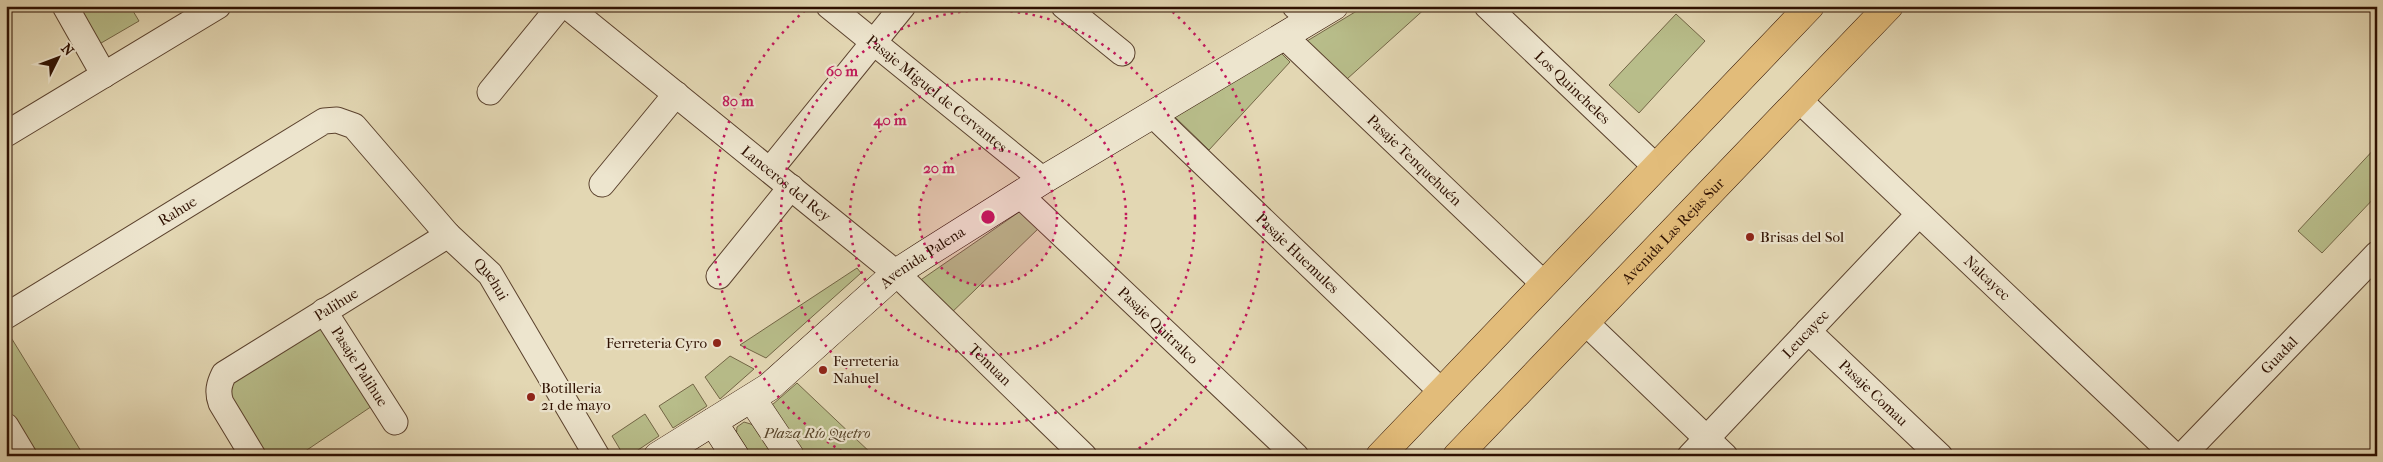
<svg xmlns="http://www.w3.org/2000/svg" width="2383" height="462" font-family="'IM FELL French Canon',serif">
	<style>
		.green { fill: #b8bd8a; stroke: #736646 }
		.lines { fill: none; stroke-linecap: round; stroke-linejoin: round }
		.street-casing { stroke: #5b422e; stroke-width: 27 }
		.secondary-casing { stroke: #2e1001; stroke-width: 29 }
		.primary-casing { stroke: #2e1001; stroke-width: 29 }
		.street { stroke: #ede5ce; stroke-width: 25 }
		.secondary { stroke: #ede5ce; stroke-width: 28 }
		.primary { stroke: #e2bc7a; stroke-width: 28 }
		.ring { fill: none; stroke: #c2185b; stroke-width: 2.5; stroke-dasharray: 2.5 5 }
		.poi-dot { fill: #8f2418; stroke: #ede5ce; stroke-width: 2 }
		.labels { text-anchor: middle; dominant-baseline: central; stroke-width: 4.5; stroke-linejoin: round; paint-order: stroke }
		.street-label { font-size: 15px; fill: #2e1001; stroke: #ede5ce }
		.poi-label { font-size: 15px; fill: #2e1001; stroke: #ede5ce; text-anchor: start }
		.park-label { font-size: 15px; font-style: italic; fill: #57442a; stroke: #ede5ce }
		.centre { fill: #c2185b; stroke: #ede5ce; stroke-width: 2.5 }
		.ring-label { font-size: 15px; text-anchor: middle; font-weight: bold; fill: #c2185b; stroke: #ede5ce; stroke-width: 4.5; stroke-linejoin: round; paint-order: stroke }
	</style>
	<rect width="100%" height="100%" fill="#e3d7b3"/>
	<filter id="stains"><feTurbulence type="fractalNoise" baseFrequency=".004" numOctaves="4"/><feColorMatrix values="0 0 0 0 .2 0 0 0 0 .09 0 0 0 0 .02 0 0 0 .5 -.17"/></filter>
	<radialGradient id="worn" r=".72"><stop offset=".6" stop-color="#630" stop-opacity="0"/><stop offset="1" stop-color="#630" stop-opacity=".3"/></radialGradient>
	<g class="green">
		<path d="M 73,6 L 130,6 L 139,21 L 96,46 Z"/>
		<path d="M 1365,6 L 1428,6 L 1347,79 L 1307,41 Z"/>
		<path d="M 1676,14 L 1705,41 L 1639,113 L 1609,85 Z"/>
		<path d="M 1278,50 L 1290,62 L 1209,150 L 1175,117 Z"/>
		<path d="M 2377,146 L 2377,195 L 2322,253 L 2298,231 Z"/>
		<path d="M 1022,210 L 1040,227 L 946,318 L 912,286 Z"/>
		<path d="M 857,268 L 861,273 L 766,358 L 740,345 Z"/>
		<path d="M 324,311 L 381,400 L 298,456 L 253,456 L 219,385 Z"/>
		<path d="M 7,331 L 84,456 L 37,456 L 6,406 Z"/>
		<path d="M 730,356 L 754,369 L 720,399 L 705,377 Z"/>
		<path d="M 797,383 L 874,456 L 805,456 L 772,405 Z"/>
		<path d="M 693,384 L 707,406 L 673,428 L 659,406 Z"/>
		<path d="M 645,414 L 659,436 L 629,456 L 624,456 L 612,436 Z"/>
		<path d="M 744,422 L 754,425 L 775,456 L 749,456 L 736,438 L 737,427 Z"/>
	</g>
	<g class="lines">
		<defs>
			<g id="street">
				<path d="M 65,6 L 104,75"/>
				<path id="s1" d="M 567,6 L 896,273 L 1084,456"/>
				<path id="s2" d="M 829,6 L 1043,180"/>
				<path d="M 1064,6 L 1122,53"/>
				<path d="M 1295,6 L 1311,20"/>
				<path id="s3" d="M 1487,6 L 1656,167"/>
				<path id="s4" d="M 1284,36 L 1544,284"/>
				<path d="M 490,92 L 560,6"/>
				<path id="s5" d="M 1799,100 L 2175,456"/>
				<path id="s6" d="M 1153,115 L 1441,391"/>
				<path d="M 6,134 L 218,6"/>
				<path d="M 770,170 L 903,6"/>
				<path d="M 602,184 L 676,94"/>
				<path id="s7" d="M 1020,195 L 1296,456"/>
				<path d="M 719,276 L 791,187"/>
				<path id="s8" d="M 324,311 L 395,422"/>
				<path id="s9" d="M 6,316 L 324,121 L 337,120 L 354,126 L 448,235 L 490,274 L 597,456"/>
				<path d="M 1585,322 L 1725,456"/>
				<path id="s10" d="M 1808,331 L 1940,456"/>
				<path d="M 6,426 L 24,456"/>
				<path id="s11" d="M 253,456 L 221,403 C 217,392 219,384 224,374 L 448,235"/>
				<path id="s12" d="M 1690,456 L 1919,214"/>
				<path id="s13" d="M 2182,456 L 2377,254"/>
			</g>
			<g id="secondary">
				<path d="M 752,399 L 790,456"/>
				<path d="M 713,422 L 735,456"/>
				<path id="s14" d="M 658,456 L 769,387 L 896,273 L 924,255 L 1043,180 L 1334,6"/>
			</g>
			<g id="primary">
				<path d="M 1380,456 L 1810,6"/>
				<path id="s15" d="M 1457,456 L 1889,6"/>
			</g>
		</defs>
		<use href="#street" class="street-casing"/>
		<use href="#secondary" class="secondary-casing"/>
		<use href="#primary" class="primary-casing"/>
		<use href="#street" class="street"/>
		<use href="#secondary" class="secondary"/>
		<use href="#primary" class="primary"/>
	</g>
	<circle cx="988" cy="217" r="69" fill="#c2185b" fill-opacity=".12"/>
	<g class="ring">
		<circle cx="988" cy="217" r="69"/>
		<circle cx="988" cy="217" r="138"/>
		<circle cx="988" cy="217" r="207"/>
		<path d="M848 455A276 276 0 0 1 809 7M1167 7A276 276 0 0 1 1128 455"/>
	</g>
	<g class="poi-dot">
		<circle cx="1750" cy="237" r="5"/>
		<circle cx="717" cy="343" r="5"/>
		<circle cx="823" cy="370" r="5"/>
		<circle cx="531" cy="397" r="5"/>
	</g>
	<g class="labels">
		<g class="street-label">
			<text stroke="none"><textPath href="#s3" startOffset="118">Los Quincheles</textPath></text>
			<text stroke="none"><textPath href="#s2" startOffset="139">Pasaje Miguel de Cervantes</textPath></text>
			<text stroke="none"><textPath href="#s4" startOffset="180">Pasaje Tenquehuén</textPath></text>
			<text stroke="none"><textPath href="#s1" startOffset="282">Lanceros del Rey</textPath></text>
			<text stroke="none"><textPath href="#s9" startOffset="201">Rahue</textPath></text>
			<text stroke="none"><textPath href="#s15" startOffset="312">Avenida Las Rejas Sur</textPath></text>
			<text stroke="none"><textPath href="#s6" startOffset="200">Pasaje Huemules</textPath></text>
			<text stroke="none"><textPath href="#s14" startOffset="332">Avenida Palena</textPath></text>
			<text stroke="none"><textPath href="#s5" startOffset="259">Nalcayec</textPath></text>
			<text stroke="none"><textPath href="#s9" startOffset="610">Quehui</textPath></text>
			<text stroke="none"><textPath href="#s11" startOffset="224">Palihue</textPath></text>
			<text stroke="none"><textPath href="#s7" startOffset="190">Pasaje Quitralco</textPath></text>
			<text stroke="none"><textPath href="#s12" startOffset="168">Leucayec</textPath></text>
			<text stroke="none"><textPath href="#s13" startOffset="140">Guadal</textPath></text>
			<text stroke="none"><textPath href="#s1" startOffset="555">Temuan</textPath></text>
			<text stroke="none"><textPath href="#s8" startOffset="66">Pasaje Palihue</textPath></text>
			<text stroke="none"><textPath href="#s10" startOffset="90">Pasaje Comau</textPath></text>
		</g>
		<g class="poi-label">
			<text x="1760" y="237">Brisas del Sol</text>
			<text x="707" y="343" text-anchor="end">Ferreteria Cyro</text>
			<text x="833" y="361">Ferreteria<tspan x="833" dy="17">Nahuel</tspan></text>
			<text x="541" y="388">Botilleria<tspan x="541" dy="17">21 de mayo</tspan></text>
		</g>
		<g class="park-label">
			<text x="817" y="433">Plaza Río Quetro</text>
		</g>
	</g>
	<circle cx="988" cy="217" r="8" class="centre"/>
	<g class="ring-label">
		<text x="842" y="76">60 m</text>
		<text x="738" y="106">80 m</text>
		<text x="890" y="125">40 m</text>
		<text x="939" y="173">20 m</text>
	</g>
	<rect width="2383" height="462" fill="none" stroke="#e3d7b3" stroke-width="25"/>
	<rect x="8" y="8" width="2368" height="447" fill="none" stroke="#2e1001" stroke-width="2.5"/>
	<rect x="12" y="12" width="2358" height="437" fill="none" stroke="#2e1001"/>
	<g transform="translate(58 58) rotate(48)" stroke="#ede5ce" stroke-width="4" paint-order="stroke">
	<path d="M0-4L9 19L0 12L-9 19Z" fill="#2e1001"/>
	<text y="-8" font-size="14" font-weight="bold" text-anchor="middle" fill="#2e1001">N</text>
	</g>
	<rect width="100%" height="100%" filter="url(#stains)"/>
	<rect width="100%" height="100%" fill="url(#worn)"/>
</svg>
